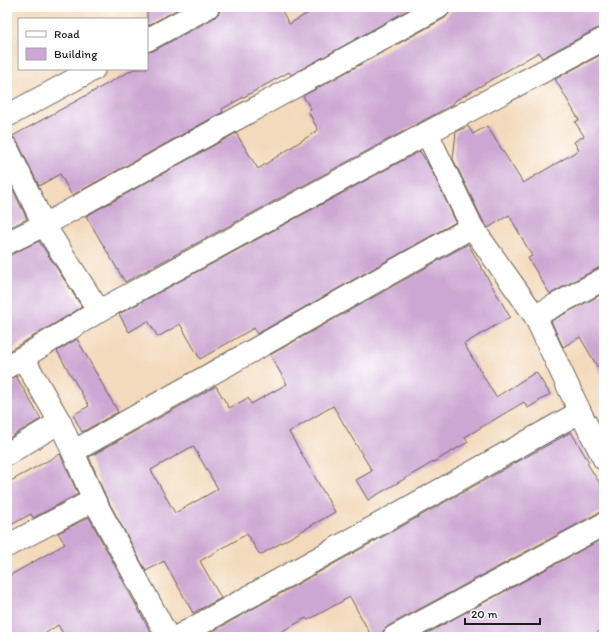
<svg xmlns="http://www.w3.org/2000/svg" width="611" height="644" font-family="Itim,sans-serif">
	<style>
		.building { fill: #cda7d3; fill-rule: evenodd }
		.lines { fill: none; stroke-linecap: round; stroke-linejoin: round }
		.street-casing { stroke: #675e54; stroke-width: 24 }
		.street { stroke: #fff; stroke-width: 22 }
	</style>
	<rect width="100%" height="100%" fill="#fff"/>
	<filter id="ink" filterUnits="userSpaceOnUse"><feTurbulence type="fractalNoise" baseFrequency=".025" numOctaves="2"/><feDisplacementMap in="SourceGraphic" scale="8" xChannelSelector="R" yChannelSelector="G"/><feConvolveMatrix kernelMatrix="1 2 1 2 8 2 1 2 1" color-interpolation-filters="sRGB"/></filter>
	<filter id="wash" filterUnits="userSpaceOnUse"><feTurbulence type="fractalNoise" baseFrequency=".012" numOctaves="4" result="noise"/><feDisplacementMap in="SourceGraphic" scale="16" xChannelSelector="R" yChannelSelector="G"/><feGaussianBlur stdDeviation="0.9" result="paint"/><feColorMatrix in="noise" values="0 0 0 0 0 0 0 0 0 0 0 0 0 0 0 0 0 1.4 0 .05"/><feComposite in="paint" operator="in"/></filter>
	<g filter="url(#wash)">
		<rect width="100%" height="100%" fill="#f3dabc"/>
		<g id="blocks">
			<g class="building">
				<path d="M 147,7 L 182,7 L 147,26 Z"/>
				<path d="M 220,7 L 280,7 L 289,24 L 319,7 L 406,7 L 408,10 L 291,75 L 289,72 L 222,109 L 223,112 L 73,195 L 71,194 L 60,174 L 39,186 L 18,143 L 14,138 L 11,137 L 134,69 L 147,69 L 147,52 L 153,51 L 214,18 L 219,13 Z"/>
				<path d="M 458,7 L 604,7 L 604,27 L 598,28 L 542,58 L 539,52 L 453,102 L 454,104 L 125,282 L 86,216 L 236,133 L 258,169 L 318,130 L 308,111 L 311,109 L 303,96 L 445,18 L 450,12 Z"/>
				<path d="M 604,53 L 604,267 L 598,268 L 550,294 L 528,258 L 532,256 L 509,215 L 488,228 L 483,221 L 453,159 L 456,132 L 468,126 L 473,134 L 487,126 L 523,183 L 579,150 L 574,142 L 584,136 L 575,122 L 579,120 L 555,79 Z"/>
				<path d="M 420,151 L 432,171 L 456,222 L 257,334 L 254,328 L 200,359 L 180,324 L 158,337 L 148,321 L 129,332 L 119,314 Z"/>
				<path d="M 7,177 L 27,219 L 7,229 Z"/>
				<path d="M 39,241 L 82,307 L 7,352 L 7,255 L 12,254 Z"/>
				<path d="M 468,244 L 510,317 L 464,344 L 496,397 L 536,372 L 550,394 L 528,408 L 524,402 L 465,437 L 468,442 L 368,500 L 356,480 L 372,471 L 333,406 L 289,432 L 335,512 L 260,555 L 247,534 L 200,561 L 221,598 L 193,613 L 164,561 L 146,571 L 105,495 L 89,457 L 216,386 L 229,408 L 248,398 L 251,404 L 287,384 L 270,355 ZM 193,446 L 218,489 L 175,513 L 151,470 Z"/>
				<path d="M 604,293 L 604,378 L 580,337 L 563,347 L 551,321 Z"/>
				<path d="M 77,339 L 118,412 L 82,432 L 73,415 L 89,406 L 57,351 Z"/>
				<path d="M 16,376 L 41,419 L 7,439 L 7,379 Z"/>
				<path d="M 571,432 L 589,462 L 587,463 L 604,490 L 604,512 L 598,513 L 388,626 L 383,631 L 382,637 L 372,637 L 350,597 L 308,620 L 306,618 L 272,637 L 207,637 L 206,635 Z"/>
				<path d="M 60,454 L 78,494 L 33,518 L 31,514 L 7,527 L 7,483 Z"/>
				<path d="M 89,517 L 153,637 L 65,637 L 58,625 L 40,637 L 12,637 L 7,630 L 7,577 L 65,544 L 58,533 Z"/>
				<path d="M 604,538 L 604,628 L 590,637 L 420,637 Z"/>
			</g>
		</g>
	</g>
	<g filter="url(#ink)">
		<use href="#blocks" fill-opacity="0" stroke="#675e54" stroke-width="1"/>
		<g class="lines">
			<defs>
				<g id="street">
					<path d="M 147,40 L 208,7"/>
					<path d="M 7,116 L 94,69"/>
					<path d="M 427,133 L 472,227 L 535,316 L 580,412 L 604,459"/>
					<path d="M 7,148 L 44,225 L 99,311"/>
					<path d="M 7,243 L 44,225 L 439,7"/>
					<path d="M 535,316 L 604,279"/>
					<path d="M 23,358 L 60,422 L 94,500 L 168,637"/>
					<path d="M 7,367 L 99,311 L 427,133 L 604,39"/>
					<path d="M 74,451 L 472,227"/>
					<path d="M 7,454 L 60,422"/>
					<path d="M 7,546 L 94,500"/>
					<path d="M 177,637 L 580,412"/>
					<path d="M 394,637 L 604,524"/>
				</g>
			</defs>
			<use href="#street" class="street-casing"/>
			<use href="#street" class="street"/>
		</g>
	</g>
	<rect width="611" height="644" fill="none" stroke="#fff" stroke-width="24"/>
	<rect x="18" y="18" width="130" height="52" fill="#ffffff" stroke="#a4a4a4"/>
	<rect x="26" y="31" width="20" height="6" fill="#ffffff" stroke="#a4a4a4"/>
	<text x="54" y="38" font-size="12" fill="#1c1c1c">Road</text>
	<rect x="26" y="48" width="20" height="12" fill="#cda7d3" stroke="#a4a4a4"/>
	<text x="54" y="58" font-size="12" fill="#1c1c1c">Building</text>
	<path d="M465 618v6h75v-6" fill="none" stroke="#1c1c1c" stroke-width="2"/>
	<text x="471" y="618" font-size="12" fill="#1c1c1c" stroke="#ffffff" stroke-width="3" paint-order="stroke">20 m</text>
</svg>
